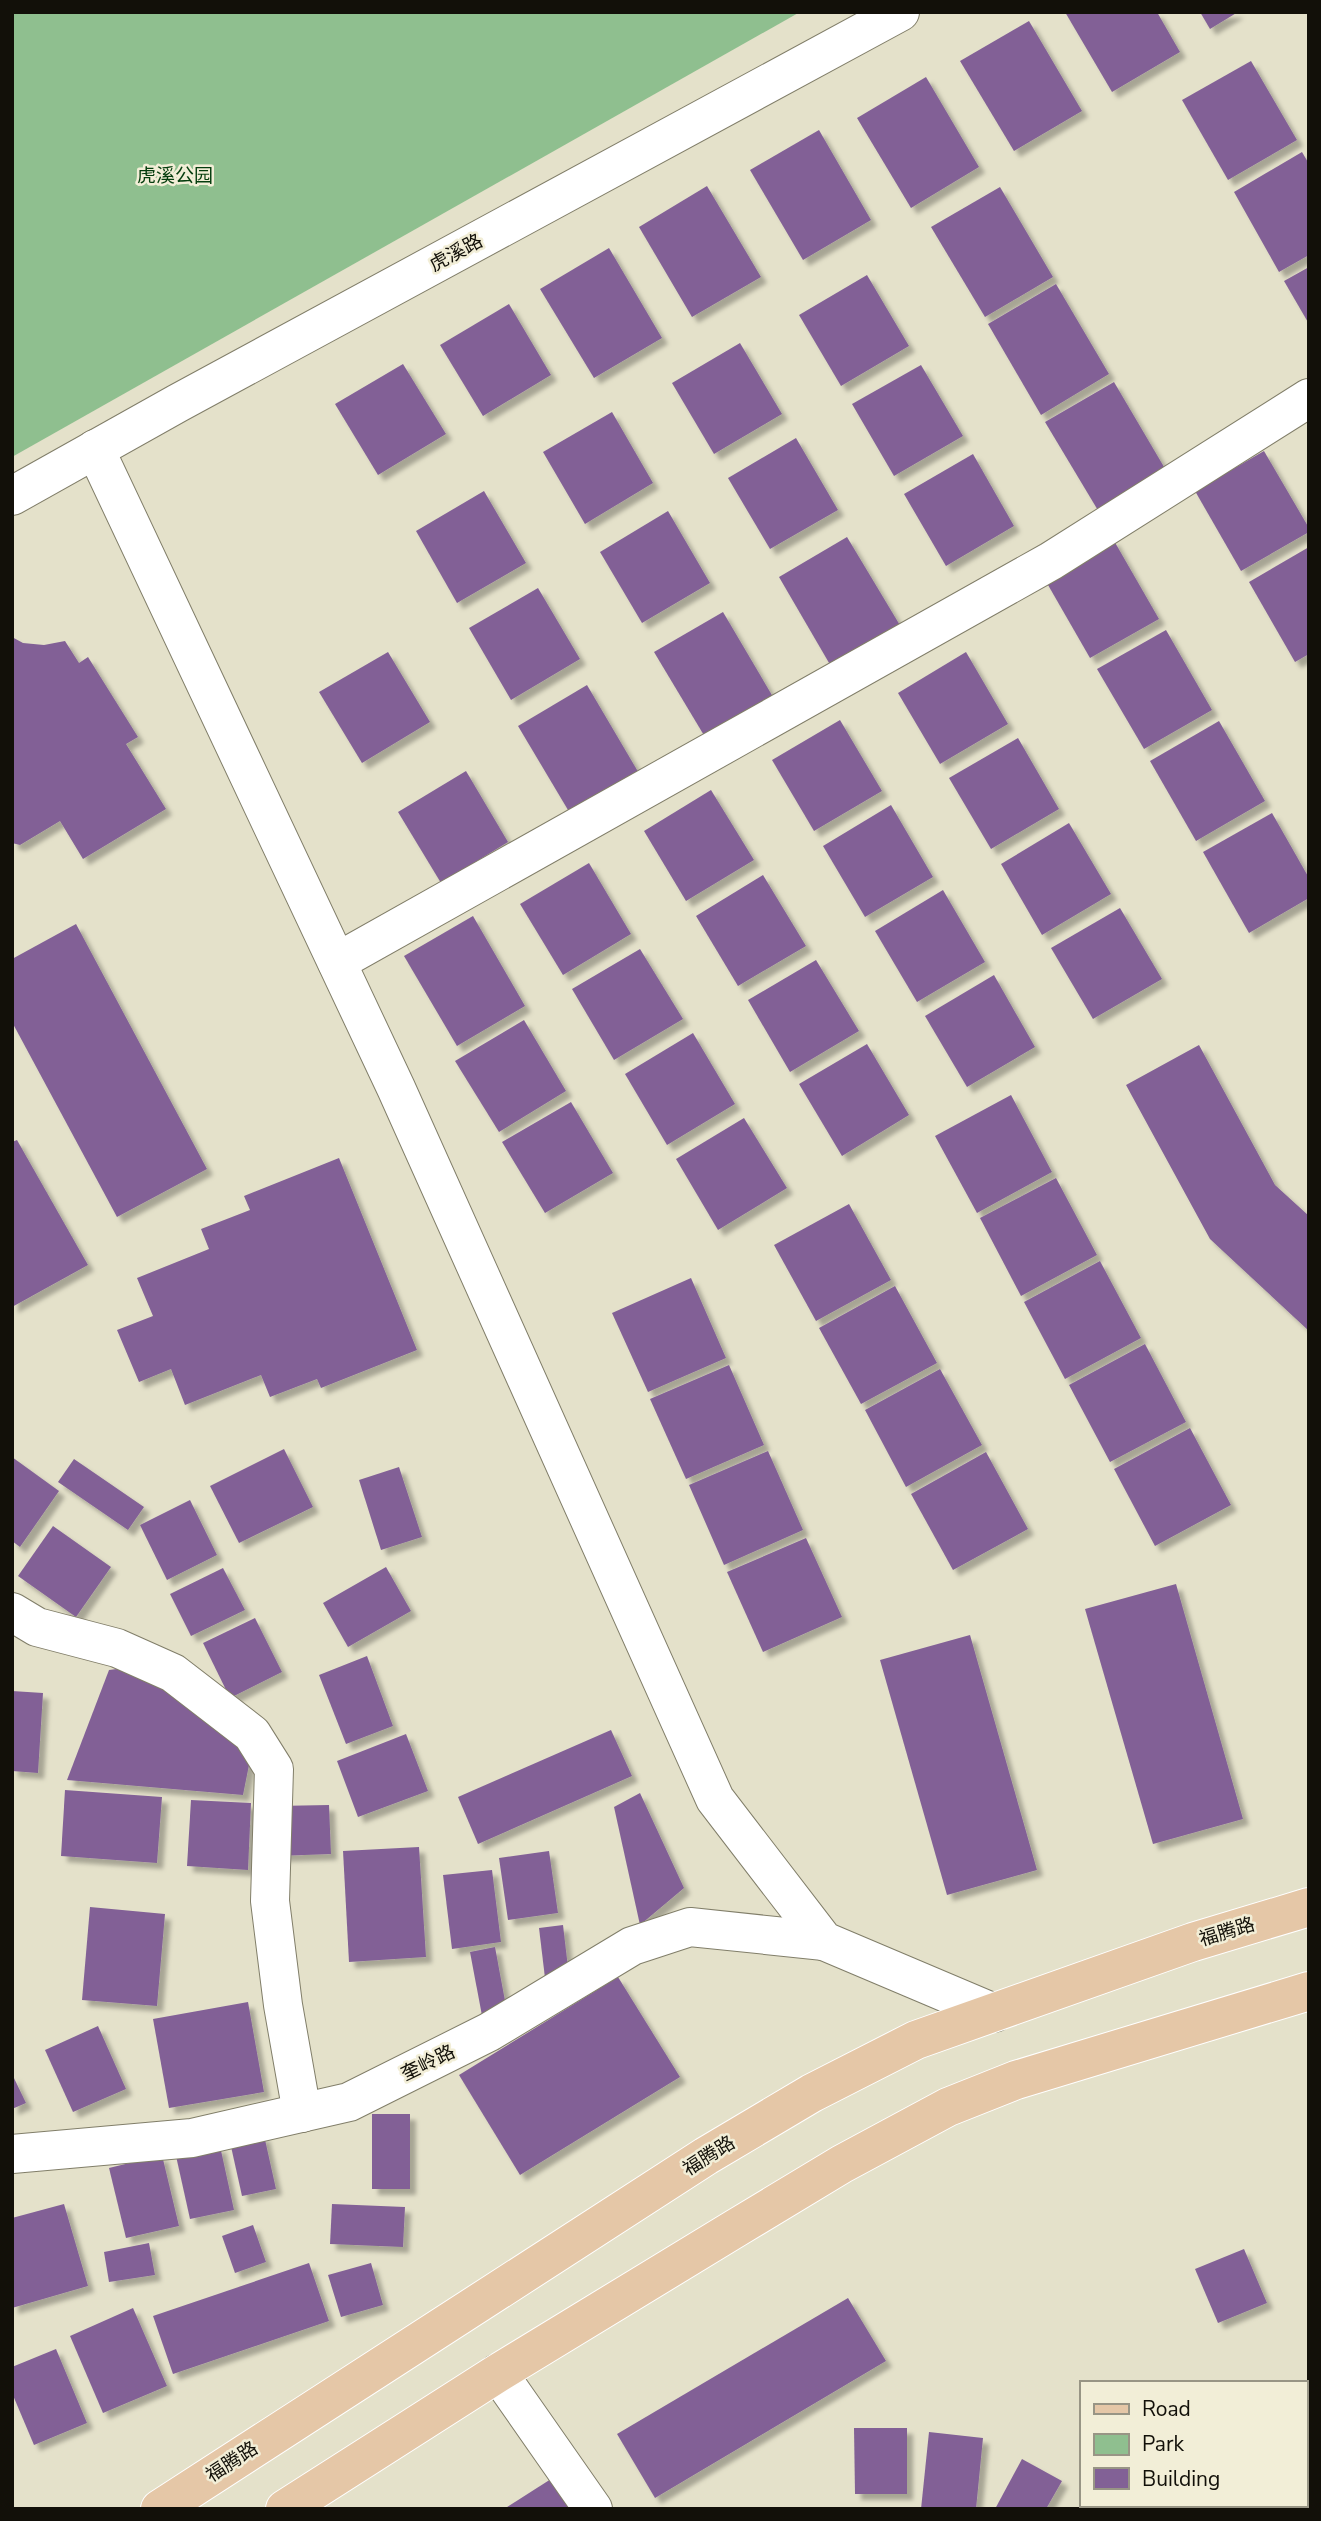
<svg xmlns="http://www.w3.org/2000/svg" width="1321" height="2521" font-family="'Nunito Sans','Noto Sans SC',sans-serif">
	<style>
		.green { fill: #8fbf8f }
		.building { fill: #826196; filter: url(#shadow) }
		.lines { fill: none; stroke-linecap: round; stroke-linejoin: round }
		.minor-casing { stroke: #817e69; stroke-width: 40 }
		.primary-casing { stroke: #fff; stroke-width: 40 }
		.minor { stroke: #fff; stroke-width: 38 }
		.primary { stroke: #e5c7a7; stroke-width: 38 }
		.labels { text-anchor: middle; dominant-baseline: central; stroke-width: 5; stroke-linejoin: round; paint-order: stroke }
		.park-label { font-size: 19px; fill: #043d0d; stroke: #f2eed7 }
		.street-label { font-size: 19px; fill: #121009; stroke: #f2eed7 }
	</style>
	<defs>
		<filter id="shadow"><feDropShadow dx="6" dy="6" stdDeviation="2" flood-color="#0004"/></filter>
	</defs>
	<rect width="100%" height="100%" fill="#e4e1ca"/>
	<path class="green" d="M 12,12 L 800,12 L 12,457 Z"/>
	<g class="building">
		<path d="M 1065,12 L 1157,12 L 1180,52 L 1112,92 Z"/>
		<path d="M 1200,12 L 1238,12 L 1210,29 Z"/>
		<path d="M 1029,21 L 1082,111 L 1014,151 L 960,61 Z"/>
		<path d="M 1251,61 L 1297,140 L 1228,180 L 1182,100 Z"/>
		<path d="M 926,77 L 979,167 L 911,208 L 857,118 Z"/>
		<path d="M 819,130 L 871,220 L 803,260 L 750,170 Z"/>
		<path d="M 1302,152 L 1309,164 L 1309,255 L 1279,272 L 1234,192 Z"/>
		<path d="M 707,186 L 761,277 L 692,317 L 639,227 Z"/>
		<path d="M 1000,187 L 1053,277 L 985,317 L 931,227 Z"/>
		<path d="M 609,248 L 662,338 L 594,378 L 540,289 Z"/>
		<path d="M 1309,267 L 1309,324 L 1284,281 Z"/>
		<path d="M 867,275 L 909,346 L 841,386 L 799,315 Z"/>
		<path d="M 1056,284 L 1109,374 L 1041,415 L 988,324 Z"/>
		<path d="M 509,304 L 551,375 L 483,416 L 440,345 Z"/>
		<path d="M 740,343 L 782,414 L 714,454 L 672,383 Z"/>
		<path d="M 403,364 L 446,434 L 378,475 L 335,404 Z"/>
		<path d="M 921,365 L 963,436 L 894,476 L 852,404 Z"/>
		<path d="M 1114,382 L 1167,472 L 1099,512 L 1045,422 Z"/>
		<path d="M 612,412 L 653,483 L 585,524 L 543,452 Z"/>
		<path d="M 796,438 L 838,510 L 770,549 L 728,478 Z"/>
		<path d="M 1264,451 L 1309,528 L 1309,532 L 1241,571 L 1195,491 Z"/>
		<path d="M 973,454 L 1014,526 L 946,566 L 904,494 Z"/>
		<path d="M 484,491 L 526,563 L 457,603 L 416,531 Z"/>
		<path d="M 668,511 L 710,583 L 642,623 L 600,552 Z"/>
		<path d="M 847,537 L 901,627 L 832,668 L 779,577 Z"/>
		<path d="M 1113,539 L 1159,619 L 1090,658 L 1044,578 Z"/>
		<path d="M 1309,547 L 1309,654 L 1295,662 L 1249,582 Z"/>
		<path d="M 538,588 L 580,659 L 511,700 L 469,628 Z"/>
		<path d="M 723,612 L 776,702 L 708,742 L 654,652 Z"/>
		<path d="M 1166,630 L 1212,710 L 1144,749 L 1097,669 Z"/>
		<path d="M 12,637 L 23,643 L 44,645 L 65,641 L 79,663 L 88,657 L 138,737 L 126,744 L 166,809 L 83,859 L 60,821 L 20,845 L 12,843 Z"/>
		<path d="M 388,652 L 430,722 L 362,763 L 319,692 Z"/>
		<path d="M 966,652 L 1008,724 L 940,764 L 898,693 Z"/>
		<path d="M 587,685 L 640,775 L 571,815 L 518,726 Z"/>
		<path d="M 840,720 L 882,791 L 814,831 L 772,760 Z"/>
		<path d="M 1219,721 L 1265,801 L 1196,841 L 1150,761 Z"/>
		<path d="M 1018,738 L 1059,809 L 991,849 L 949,778 Z"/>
		<path d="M 466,771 L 508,842 L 441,883 L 398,812 Z"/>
		<path d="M 711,790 L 754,860 L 686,901 L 644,831 Z"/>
		<path d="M 891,805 L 933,877 L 865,917 L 823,846 Z"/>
		<path d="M 1272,813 L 1309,878 L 1309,898 L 1249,933 L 1203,852 Z"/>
		<path d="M 1069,823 L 1111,894 L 1042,935 L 1001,864 Z"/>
		<path d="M 589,863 L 631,934 L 563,975 L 520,904 Z"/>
		<path d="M 763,875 L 806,946 L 738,986 L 696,916 Z"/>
		<path d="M 943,890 L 985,962 L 917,1002 L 875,931 Z"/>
		<path d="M 1120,908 L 1162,979 L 1093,1019 L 1051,948 Z"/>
		<path d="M 473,916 L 525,1006 L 457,1046 L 404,956 Z"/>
		<path d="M 76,924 L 207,1169 L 117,1217 L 12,1022 L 12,959 Z"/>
		<path d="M 640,949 L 683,1019 L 614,1060 L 572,989 Z"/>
		<path d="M 816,960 L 859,1031 L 790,1072 L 748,1000 Z"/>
		<path d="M 994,975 L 1035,1047 L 967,1087 L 925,1016 Z"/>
		<path d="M 524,1020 L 566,1091 L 499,1132 L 455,1061 Z"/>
		<path d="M 693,1033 L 735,1104 L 667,1145 L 625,1074 Z"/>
		<path d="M 867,1044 L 909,1115 L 842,1156 L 799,1084 Z"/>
		<path d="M 1199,1045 L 1275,1185 L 1309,1216 L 1309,1331 L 1210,1239 L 1126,1085 Z"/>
		<path d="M 1011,1095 L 1052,1172 L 977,1213 L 935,1136 Z"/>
		<path d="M 571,1102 L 613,1173 L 545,1213 L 502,1142 Z"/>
		<path d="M 744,1118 L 787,1188 L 718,1230 L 676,1159 Z"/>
		<path d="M 17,1140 L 88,1265 L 12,1307 L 12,1142 Z"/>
		<path d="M 339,1158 L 417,1350 L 321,1388 L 317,1379 L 270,1397 L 261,1375 L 185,1405 L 171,1369 L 139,1382 L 117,1330 L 153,1316 L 137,1278 L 209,1249 L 201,1229 L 250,1210 L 244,1196 Z"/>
		<path d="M 1056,1178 L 1097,1255 L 1021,1296 L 980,1218 Z"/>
		<path d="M 849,1204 L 891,1280 L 816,1321 L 774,1245 Z"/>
		<path d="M 1100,1261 L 1141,1338 L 1065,1379 L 1024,1302 Z"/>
		<path d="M 691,1278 L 726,1358 L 648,1392 L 612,1313 Z"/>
		<path d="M 895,1286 L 937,1363 L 861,1404 L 819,1328 Z"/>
		<path d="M 1145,1344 L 1186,1422 L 1110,1462 L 1069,1385 Z"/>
		<path d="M 729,1365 L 764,1445 L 686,1479 L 650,1399 Z"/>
		<path d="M 940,1369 L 982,1445 L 906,1487 L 865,1410 Z"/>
		<path d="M 1190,1428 L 1231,1505 L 1155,1546 L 1114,1469 Z"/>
		<path d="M 284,1449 L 313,1507 L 239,1543 L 210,1486 Z"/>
		<path d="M 768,1451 L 803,1530 L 724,1565 L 689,1485 Z"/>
		<path d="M 986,1452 L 1028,1529 L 953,1570 L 911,1494 Z"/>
		<path d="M 12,1457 L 59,1491 L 20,1547 L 12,1541 Z"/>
		<path d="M 74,1459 L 144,1507 L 128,1530 L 58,1482 Z"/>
		<path d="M 399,1467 L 422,1537 L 381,1550 L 359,1480 Z"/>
		<path d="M 190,1500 L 217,1555 L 167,1580 L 140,1525 Z"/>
		<path d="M 53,1526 L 111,1567 L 76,1617 L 18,1576 Z"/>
		<path d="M 806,1538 L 842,1617 L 763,1652 L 727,1572 Z"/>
		<path d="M 386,1567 L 411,1611 L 348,1647 L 323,1603 Z"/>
		<path d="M 223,1568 L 245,1610 L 191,1636 L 170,1594 Z"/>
		<path d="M 1176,1584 L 1243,1819 L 1153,1844 L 1085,1609 Z"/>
		<path d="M 255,1618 L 282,1672 L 230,1698 L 203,1643 Z"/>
		<path d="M 970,1635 L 1037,1870 L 947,1895 L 880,1660 Z"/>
		<path d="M 367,1656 L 393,1726 L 346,1744 L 319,1675 Z"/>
		<path d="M 140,1666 L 251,1755 L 243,1795 L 67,1780 L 109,1670 Z"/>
		<path d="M 12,1691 L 43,1693 L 38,1773 L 12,1771 Z"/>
		<path d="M 611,1730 L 632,1776 L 478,1844 L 458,1797 Z"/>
		<path d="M 406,1734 L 428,1791 L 358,1817 L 337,1761 Z"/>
		<path d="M 65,1790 L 162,1797 L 157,1863 L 61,1856 Z"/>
		<path d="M 640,1793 L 684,1888 L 640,1925 L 614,1807 Z"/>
		<path d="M 191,1800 L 251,1803 L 248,1870 L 187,1866 Z"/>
		<path d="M 329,1805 L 331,1854 L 277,1856 L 276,1806 Z"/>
		<path d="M 419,1847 L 426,1957 L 349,1962 L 343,1851 Z"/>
		<path d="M 549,1851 L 558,1913 L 508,1920 L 499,1858 Z"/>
		<path d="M 492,1870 L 501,1942 L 452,1949 L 443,1875 Z"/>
		<path d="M 90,1907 L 165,1914 L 157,2006 L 82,2000 Z"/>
		<path d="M 563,1925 L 569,1976 L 545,1978 L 539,1928 Z"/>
		<path d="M 495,1947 L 508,2017 L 483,2021 L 470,1952 Z"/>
		<path d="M 618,1977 L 680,2077 L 520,2175 L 459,2075 Z"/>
		<path d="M 248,2002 L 264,2092 L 169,2108 L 153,2019 Z"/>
		<path d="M 98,2026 L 126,2089 L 73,2112 L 45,2050 Z"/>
		<path d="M 12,2074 L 26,2103 L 12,2109 Z"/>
		<rect x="372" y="2114" width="38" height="75"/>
		<path d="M 264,2135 L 276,2189 L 242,2196 L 230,2142 Z"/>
		<path d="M 220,2146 L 234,2210 L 190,2219 L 176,2156 Z"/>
		<path d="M 162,2155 L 179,2226 L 126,2238 L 109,2168 Z"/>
		<path d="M 64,2204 L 88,2286 L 12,2308 L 12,2218 Z"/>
		<path d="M 332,2204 L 405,2207 L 403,2247 L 330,2244 Z"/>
		<path d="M 253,2225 L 266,2262 L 235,2273 L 222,2236 Z"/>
		<path d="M 149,2243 L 155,2275 L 109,2282 L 104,2252 Z"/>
		<path d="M 1244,2249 L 1267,2303 L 1218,2323 L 1195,2269 Z"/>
		<path d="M 309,2263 L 329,2321 L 173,2374 L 153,2316 Z"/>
		<path d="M 371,2263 L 383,2305 L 341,2317 L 328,2275 Z"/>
		<path d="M 848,2298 L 886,2361 L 655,2498 L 617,2434 Z"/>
		<path d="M 133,2308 L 167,2386 L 103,2413 L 70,2336 Z"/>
		<path d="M 56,2349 L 87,2423 L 34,2445 L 12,2393 L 12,2367 Z"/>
		<path d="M 854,2428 L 907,2428 L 907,2494 L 855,2494 Z"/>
		<path d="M 929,2432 L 983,2438 L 976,2509 L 921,2509 Z"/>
		<path d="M 1022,2459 L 1062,2481 L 1046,2509 L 995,2509 Z"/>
		<path d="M 551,2479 L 570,2509 L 504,2509 Z"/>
	</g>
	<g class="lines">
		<defs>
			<g id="minor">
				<path d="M 95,449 L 396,1088 L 715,1799 L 824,1941 L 994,2013"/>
				<path d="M 12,496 L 178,403 L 900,12"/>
				<path d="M 337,962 L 1051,561 L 1309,398"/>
				<path d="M 12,1612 L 37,1627 L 117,1648 L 173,1673 L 252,1734 L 274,1769 L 270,1901 L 283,2005 L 302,2113"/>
				<path d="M 12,2154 L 192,2138 L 349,2102 L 489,2032 L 632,1946 L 690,1927 L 824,1941"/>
				<path d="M 498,2373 L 593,2509"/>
			</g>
			<g id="primary">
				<path d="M 160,2509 L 706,2156 L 812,2093 L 916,2040 L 1193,1942 L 1309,1907"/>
				<path d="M 285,2509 L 498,2373 L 736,2228 L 842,2164 L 948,2107 L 1016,2080 L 1309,1991"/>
			</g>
		</defs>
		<use href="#minor" class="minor-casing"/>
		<use href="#primary" class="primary-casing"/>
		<use href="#minor" class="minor"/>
		<use href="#primary" class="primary"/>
	</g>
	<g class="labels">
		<g class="park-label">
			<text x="175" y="176">虎溪公园</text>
		</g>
		<g class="street-label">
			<text transform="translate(456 253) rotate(-28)">虎溪路</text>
			<text transform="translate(1227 1932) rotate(-17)">福腾路</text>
			<text transform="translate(428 2063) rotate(-26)">奎岭路</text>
			<text transform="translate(709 2156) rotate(-32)">福腾路</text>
			<text transform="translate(232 2462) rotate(-33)">福腾路</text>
		</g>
	</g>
	<rect width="1321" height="2521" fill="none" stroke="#121009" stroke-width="28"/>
	<rect x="1080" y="2381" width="228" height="126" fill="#f2eed7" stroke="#989585" stroke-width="2"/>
	<rect x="1094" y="2404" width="35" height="10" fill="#e5c7a7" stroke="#989585" stroke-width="2"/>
	<text x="1142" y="2416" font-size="21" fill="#121009">Road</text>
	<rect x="1094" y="2434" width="35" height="21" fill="#8fbf8f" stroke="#989585" stroke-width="2"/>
	<text x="1142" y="2451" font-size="21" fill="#121009">Park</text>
	<rect x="1094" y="2468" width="35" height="21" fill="#826196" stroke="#989585" stroke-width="2"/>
	<text x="1142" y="2486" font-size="21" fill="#121009">Building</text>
</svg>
